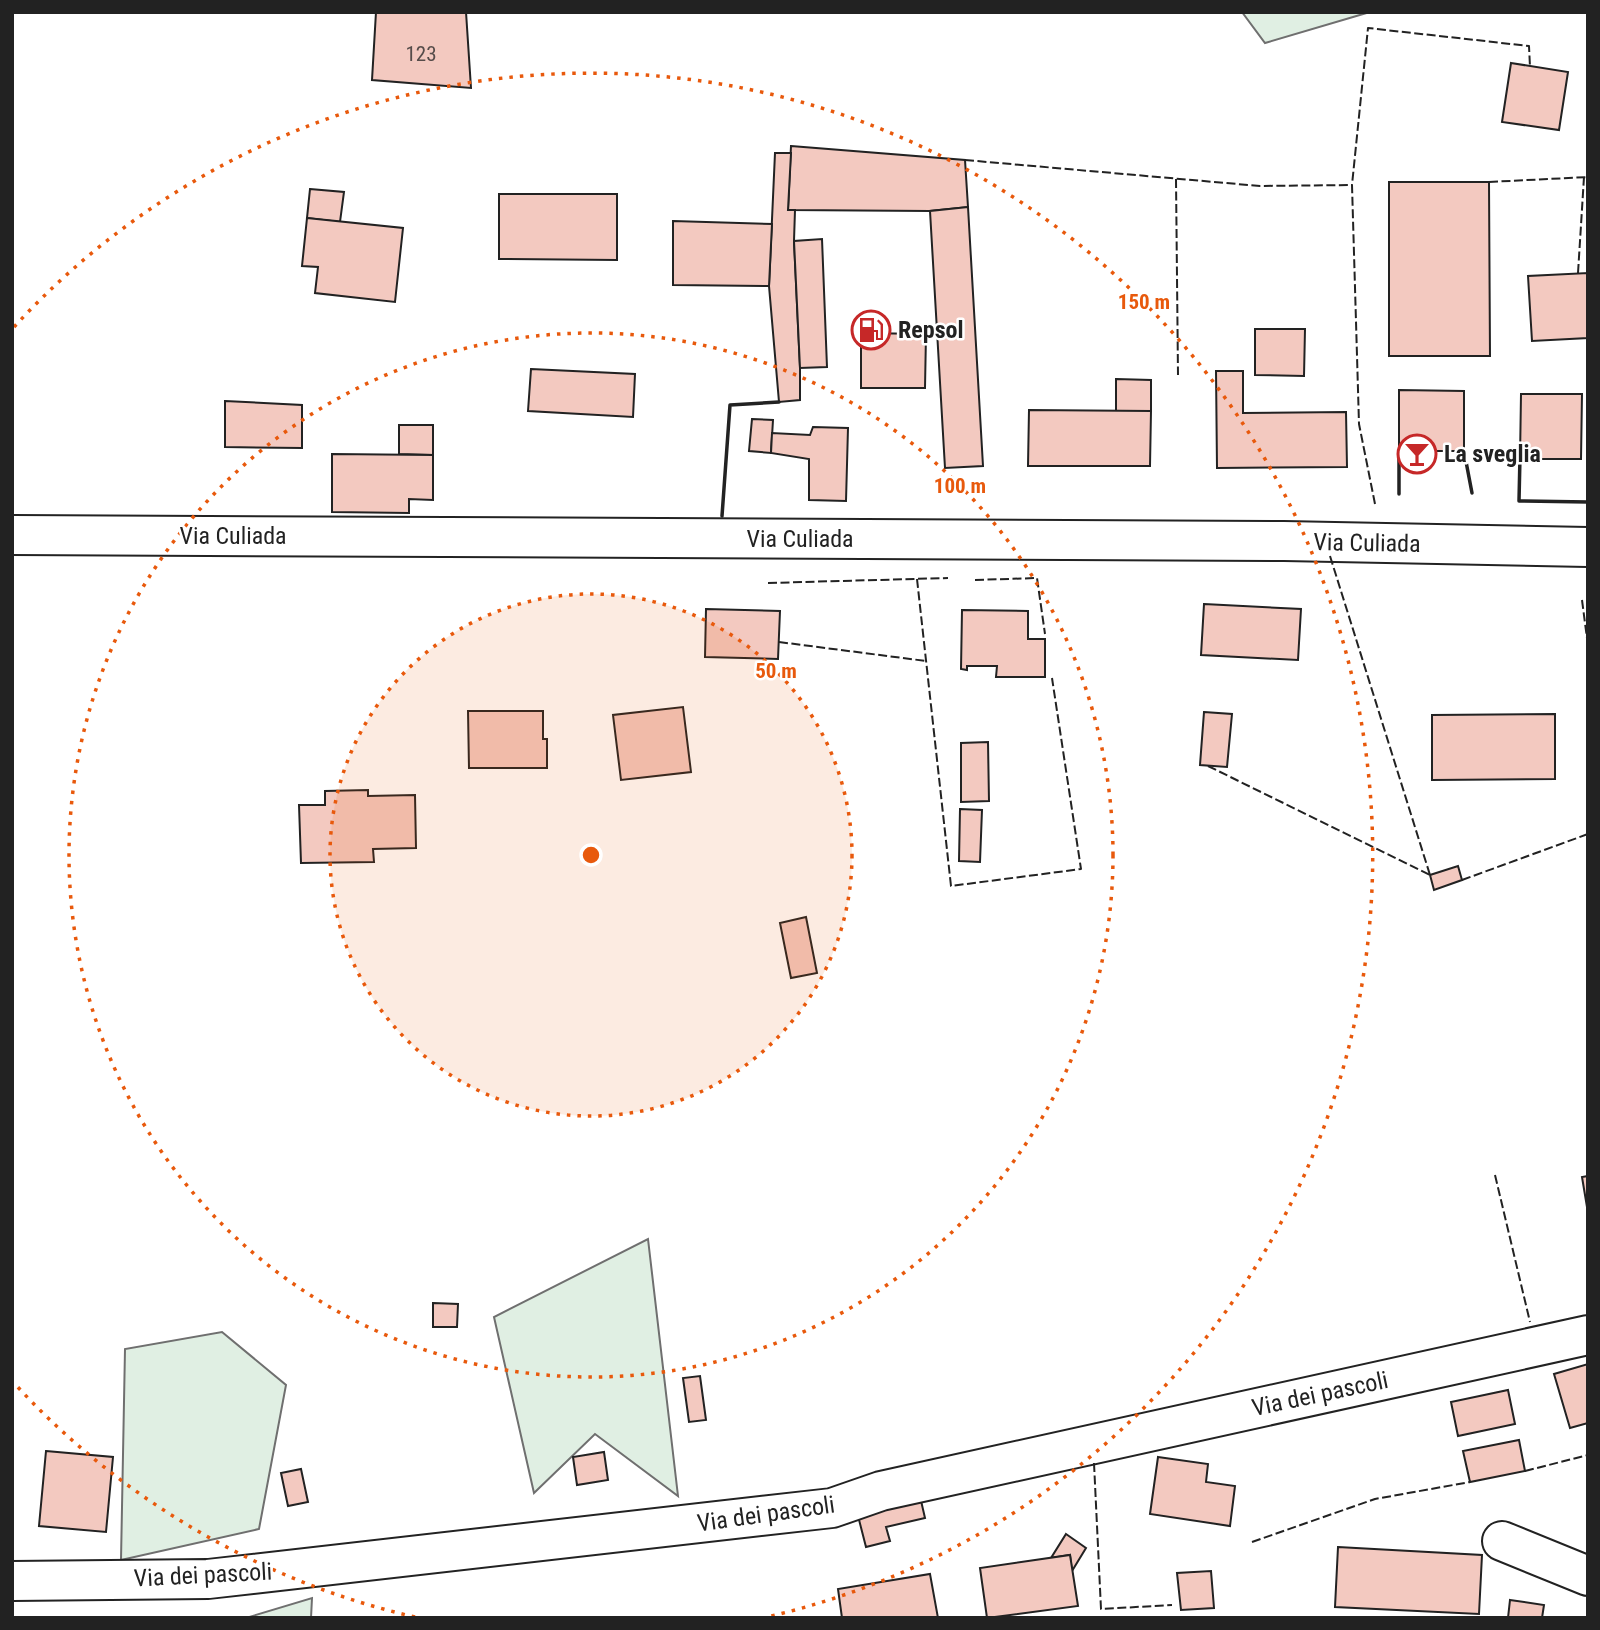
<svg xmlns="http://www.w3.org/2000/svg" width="1600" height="1630" font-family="'Roboto Condensed',sans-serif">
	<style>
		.green { fill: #e0efe3; stroke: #6f6f6f; stroke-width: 2 }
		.building { fill: #f3c9c0; stroke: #222; stroke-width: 2 }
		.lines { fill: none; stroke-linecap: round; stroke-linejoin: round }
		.minor-casing { stroke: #222; stroke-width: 42 }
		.major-casing { stroke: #222; stroke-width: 42 }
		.minor { stroke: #fff; stroke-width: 38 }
		.major { stroke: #fff; stroke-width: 38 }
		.fence { stroke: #222; stroke-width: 2; stroke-dasharray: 9 3.5; stroke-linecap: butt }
		.wall { stroke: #222; stroke-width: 3.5 }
		.ring { fill: none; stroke: #e8590c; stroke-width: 3.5; stroke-dasharray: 3.5 7 }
		.labels { text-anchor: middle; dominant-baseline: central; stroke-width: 5; stroke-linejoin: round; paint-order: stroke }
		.number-label { font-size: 21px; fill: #564c4a }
		.poi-label { font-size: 24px; font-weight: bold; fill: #222; stroke: #fff; text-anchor: start }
		.street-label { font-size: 24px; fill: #222; stroke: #fff }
		.centre { fill: #e8590c; stroke: #fff; stroke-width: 3.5 }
		.ring-label { font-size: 21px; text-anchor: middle; font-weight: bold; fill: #e8590c; stroke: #fff; stroke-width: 5; stroke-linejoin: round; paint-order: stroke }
	</style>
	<rect width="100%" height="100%" fill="#fff"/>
	<g class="green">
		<path d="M 1242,12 L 1370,12 L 1265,43 Z"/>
		<path d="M 648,1239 L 678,1496 L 595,1434 L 534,1493 L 494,1317 Z"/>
		<path d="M 222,1332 L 286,1385 L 259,1529 L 121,1560 L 125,1349 Z"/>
		<path d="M 312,1598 L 311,1618 L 246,1618 Z"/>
	</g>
	<g class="building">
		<path d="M 376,12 L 466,12 L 471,88 L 372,80 Z"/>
		<path d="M 1511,63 L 1568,72 L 1559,130 L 1502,122 Z"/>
		<path d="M 791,146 L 965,160 L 968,207 L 930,211 L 788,210 Z"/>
		<path d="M 775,153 L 791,153 L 788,210 L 795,210 L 794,241 L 800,368 L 800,400 L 779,402 L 769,286 Z"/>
		<path d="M 1389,182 L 1489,182 L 1490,356 L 1389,356 Z"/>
		<path d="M 310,189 L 344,192 L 340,222 L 307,218 Z"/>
		<path d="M 499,194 L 617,194 L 617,260 L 499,259 Z"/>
		<path d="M 968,207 L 983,466 L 945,468 L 930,211 Z"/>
		<path d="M 307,218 L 403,228 L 395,302 L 315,293 L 318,267 L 302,266 Z"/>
		<path d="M 673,221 L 772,224 L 769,286 L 673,285 Z"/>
		<path d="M 822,239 L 827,367 L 800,368 L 794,241 Z"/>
		<path d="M 1588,273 L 1588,338 L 1532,341 L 1528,276 Z"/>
		<path d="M 1255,329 L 1305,329 L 1304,376 L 1255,375 Z"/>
		<path d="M 861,333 L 926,334 L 925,388 L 861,388 Z"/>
		<path d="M 531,369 L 635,374 L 633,417 L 528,411 Z"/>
		<path d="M 1216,371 L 1243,371 L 1243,413 L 1346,412 L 1347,467 L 1217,468 Z"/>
		<path d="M 1116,379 L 1151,380 L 1151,411 L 1116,411 Z"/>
		<path d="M 1399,390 L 1464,391 L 1464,451 L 1399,451 Z"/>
		<path d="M 1521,394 L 1582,394 L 1581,459 L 1520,459 Z"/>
		<path d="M 225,401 L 302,405 L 302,448 L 225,447 Z"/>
		<path d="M 1029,410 L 1151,411 L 1150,466 L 1028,466 Z"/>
		<path d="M 752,419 L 773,420 L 771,453 L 749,451 Z"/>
		<path d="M 399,425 L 433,425 L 433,455 L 399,454 Z"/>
		<path d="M 813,427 L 848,428 L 846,501 L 809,500 L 809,459 L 771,453 L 772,433 L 810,435 Z"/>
		<path d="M 332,454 L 433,455 L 433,500 L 409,499 L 409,513 L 332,512 Z"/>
		<path d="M 1204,604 L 1301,609 L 1298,660 L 1201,655 Z"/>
		<path d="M 706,609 L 780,611 L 778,659 L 705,657 Z"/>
		<path d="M 962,610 L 1028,611 L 1028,639 L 1045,639 L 1045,677 L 996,677 L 997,666 L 967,666 L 967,670 L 961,669 Z"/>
		<path d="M 683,707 L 691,772 L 621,780 L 613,715 Z"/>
		<path d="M 468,711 L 543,711 L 543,739 L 547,739 L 547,768 L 469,768 Z"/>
		<path d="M 1204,712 L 1232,714 L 1227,767 L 1200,765 Z"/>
		<path d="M 1555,714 L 1555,779 L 1432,780 L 1432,715 Z"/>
		<path d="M 988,742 L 989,801 L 961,802 L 961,743 Z"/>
		<path d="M 368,790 L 368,796 L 415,795 L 416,848 L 373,849 L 374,862 L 301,863 L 299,805 L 325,805 L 325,791 Z"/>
		<path d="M 960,809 L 982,810 L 980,862 L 959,861 Z"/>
		<path d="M 1458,866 L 1462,880 L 1434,890 L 1430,875 Z"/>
		<path d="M 806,917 L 817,973 L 791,978 L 780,923 Z"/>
		<path d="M 1588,1176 L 1588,1213 L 1582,1177 Z"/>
		<path d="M 433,1303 L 458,1304 L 457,1327 L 433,1327 Z"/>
		<path d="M 1588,1364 L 1588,1423 L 1570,1428 L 1554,1374 Z"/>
		<path d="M 700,1376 L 706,1420 L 689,1422 L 683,1378 Z"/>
		<path d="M 1508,1390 L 1515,1424 L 1458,1436 L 1451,1402 Z"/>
		<path d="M 1519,1440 L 1525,1471 L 1470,1482 L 1463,1451 Z"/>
		<path d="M 46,1451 L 113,1457 L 106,1532 L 39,1526 Z"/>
		<path d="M 604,1452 L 608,1480 L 577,1485 L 573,1457 Z"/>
		<path d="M 1158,1457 L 1208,1464 L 1206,1482 L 1235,1486 L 1230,1526 L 1150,1514 Z"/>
		<path d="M 301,1469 L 308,1502 L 288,1506 L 281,1473 Z"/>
		<path d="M 919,1492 L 925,1518 L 886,1527 L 890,1541 L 866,1547 L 856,1508 Z"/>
		<path d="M 1066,1534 L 1086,1548 L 1072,1571 L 1070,1555 L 1051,1558 Z"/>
		<path d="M 1338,1547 L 1482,1555 L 1479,1614 L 1335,1607 Z"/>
		<path d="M 1070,1555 L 1078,1606 L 987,1618 L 980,1568 Z"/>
		<path d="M 1211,1571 L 1214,1608 L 1181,1610 L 1177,1573 Z"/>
		<path d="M 930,1574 L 938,1618 L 842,1618 L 838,1589 Z"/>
		<path d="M 1510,1600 L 1544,1605 L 1542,1618 L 1508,1618 Z"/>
	</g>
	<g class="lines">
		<defs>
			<g id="minor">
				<path d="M 1502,1541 L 1588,1576"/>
				<path d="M 12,1581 L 208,1579 L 832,1508 L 881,1491 L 1588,1335"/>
			</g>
			<path id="major" d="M 12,535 L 1284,541 L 1588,547"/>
		</defs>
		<use href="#minor" class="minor-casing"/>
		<use href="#major" class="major-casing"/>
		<use href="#minor" class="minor"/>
		<use href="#major" class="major"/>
		<g class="fence">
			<path d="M 965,160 L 1260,186 L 1352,185"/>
			<path d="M 1176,179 L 1178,375"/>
			<path d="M 1489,182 L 1588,177"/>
			<path d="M 1578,273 L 1584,177"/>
			<path d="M 1375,504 L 1359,424 L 1352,185 L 1368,28 L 1529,46 L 1530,67"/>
			<path d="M 1330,556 L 1430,875"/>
			<path d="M 917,579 L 951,886 L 1081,869 L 1052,678"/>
			<path d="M 975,580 L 1037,578 L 1045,634"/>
			<path d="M 768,583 L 948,578"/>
			<path d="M 1582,600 L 1588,646"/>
			<path d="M 779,642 L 926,661"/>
			<path d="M 1208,766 L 1430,875"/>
			<path d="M 1462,880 L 1588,834"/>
			<path d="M 1495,1175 L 1530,1322"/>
			<path d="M 1094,1463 L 1101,1609 L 1172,1605"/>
			<path d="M 1525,1471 L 1588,1455"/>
			<path d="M 1252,1542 L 1375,1499 L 1470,1482"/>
		</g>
		<g class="wall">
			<path d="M 1464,451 L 1472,493"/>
			<path d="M 1520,456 L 1519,501 L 1588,502"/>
			<path d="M 1399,494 L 1399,451"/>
			<path d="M 722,516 L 730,405 L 779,402"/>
		</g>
	</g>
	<circle cx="591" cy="855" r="261" fill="#e8590c" fill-opacity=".12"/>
	<g class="ring">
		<circle cx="591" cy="855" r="261"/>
		<circle cx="591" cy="855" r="522"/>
		<path d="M415 1617A782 782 0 0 1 14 1383M14 327A782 782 0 1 1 767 1617"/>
	</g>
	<defs>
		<symbol id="fuel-ring" viewBox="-11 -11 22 22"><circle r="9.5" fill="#fff" stroke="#c62828" stroke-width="1.5"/><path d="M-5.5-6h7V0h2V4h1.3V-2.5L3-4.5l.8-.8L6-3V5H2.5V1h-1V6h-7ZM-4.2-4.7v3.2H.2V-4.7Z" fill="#c62828"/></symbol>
		<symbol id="bar-ring" viewBox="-11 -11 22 22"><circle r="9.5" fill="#fff" stroke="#c62828" stroke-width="1.5"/><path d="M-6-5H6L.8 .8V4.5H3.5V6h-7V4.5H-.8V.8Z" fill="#c62828"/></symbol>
	</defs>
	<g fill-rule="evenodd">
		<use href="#fuel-ring" x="849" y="308" width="44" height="44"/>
		<use href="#bar-ring" x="1395" y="432" width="44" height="44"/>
	</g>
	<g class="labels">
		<g class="number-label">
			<text x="421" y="54">123</text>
		</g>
		<g class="poi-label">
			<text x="898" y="330">Repsol</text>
			<text x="1444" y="454">La sveglia</text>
		</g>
		<g class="street-label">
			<text x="233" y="536">Via Culiada</text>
			<text x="800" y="539">Via Culiada</text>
			<text transform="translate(1367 543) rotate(1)">Via Culiada</text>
			<text transform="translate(1320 1394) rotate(-12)">Via dei pascoli</text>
			<text transform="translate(766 1514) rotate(-8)">Via dei pascoli</text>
			<text transform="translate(203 1575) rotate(-3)">Via dei pascoli</text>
		</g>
	</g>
	<circle cx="591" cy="855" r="10" class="centre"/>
	<g class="ring-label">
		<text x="1144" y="309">150 m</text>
		<text x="960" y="493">100 m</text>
		<text x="776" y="678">50 m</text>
	</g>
	<rect width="1600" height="1630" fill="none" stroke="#222222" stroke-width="28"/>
</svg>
